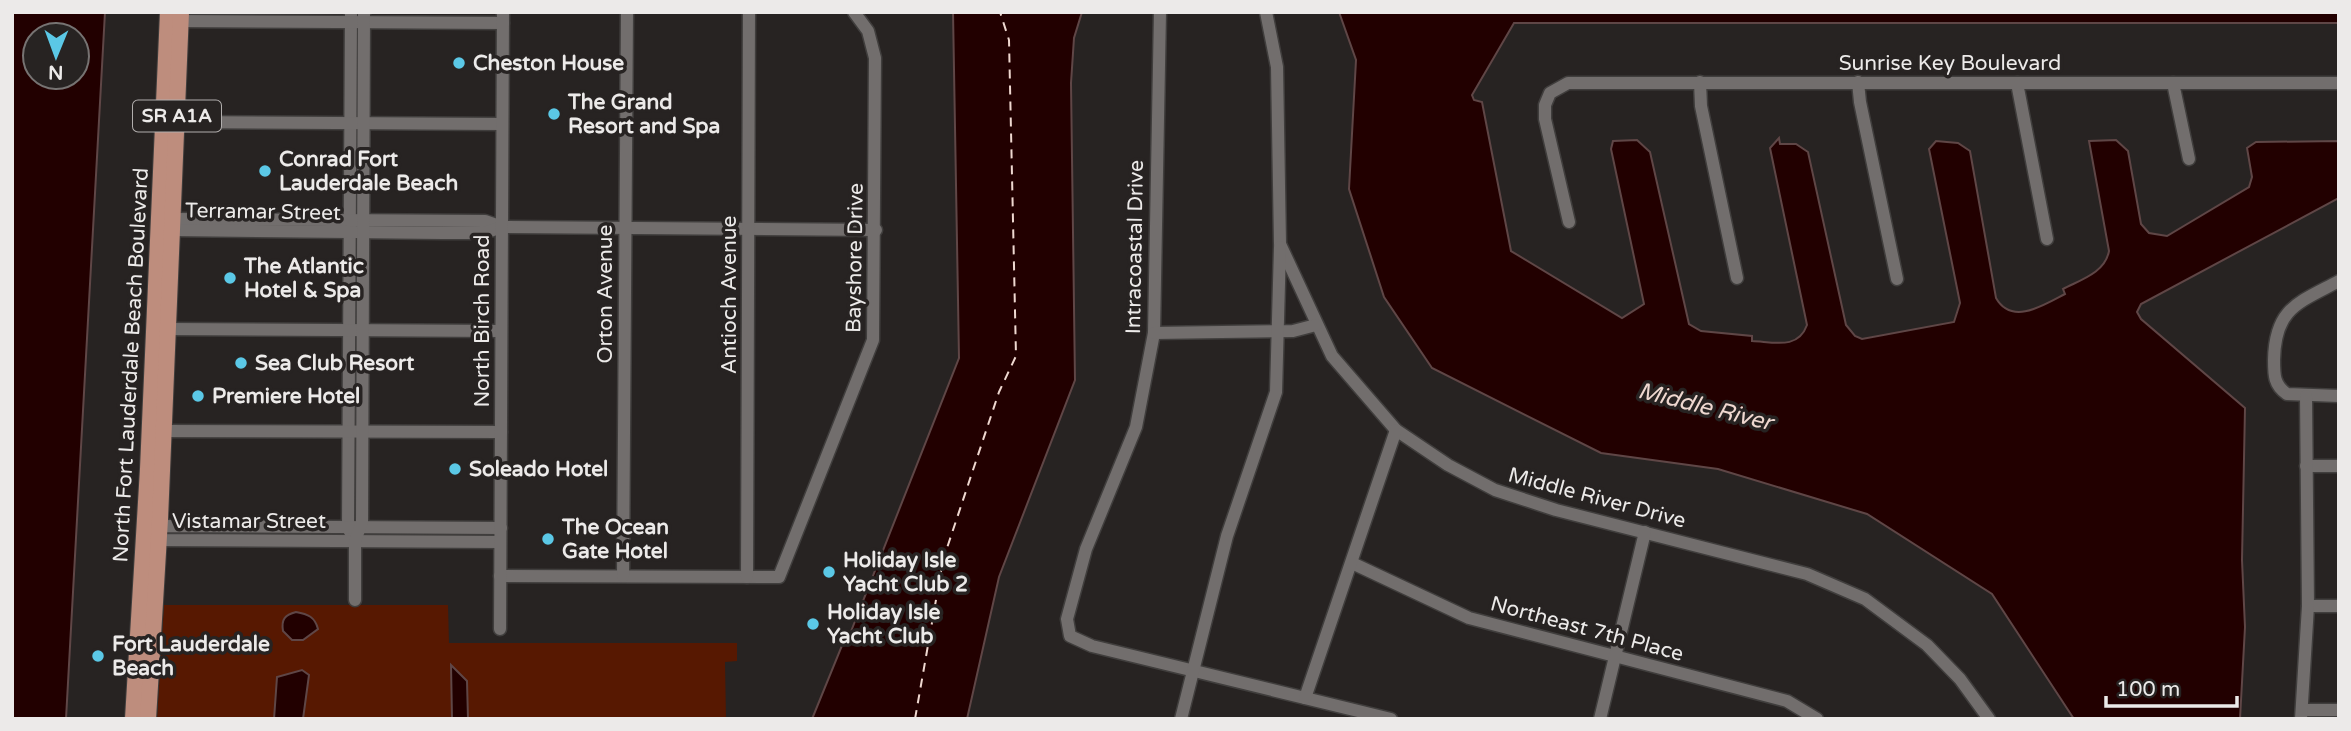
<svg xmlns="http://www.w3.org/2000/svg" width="2351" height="731" font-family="'Varela Round',sans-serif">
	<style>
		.green { fill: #571801 }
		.water { fill: #200; stroke: #5f4646; stroke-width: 2; fill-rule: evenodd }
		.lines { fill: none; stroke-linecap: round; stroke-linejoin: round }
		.ferry { stroke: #efd8d0; stroke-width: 2; stroke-dasharray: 9 7; stroke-linecap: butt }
		.minor-casing { stroke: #403e3d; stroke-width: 15 }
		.major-casing { stroke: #403e3d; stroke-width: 18 }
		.minor { stroke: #726e6d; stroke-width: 12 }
		.major { stroke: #be8d7d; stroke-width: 16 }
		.poi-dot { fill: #5bc8e6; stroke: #272322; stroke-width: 2.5 }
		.labels { text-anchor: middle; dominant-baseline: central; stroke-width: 7; stroke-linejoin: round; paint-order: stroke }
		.shield { fill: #272322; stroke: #b1aead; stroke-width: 2 }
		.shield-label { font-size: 19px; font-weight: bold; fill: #eceae9 }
		.poi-label { font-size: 21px; font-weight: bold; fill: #eceae9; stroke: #272322; text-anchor: start }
		.street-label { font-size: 21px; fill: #eceae9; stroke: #272322 }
		.water-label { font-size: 23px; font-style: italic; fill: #efd8d0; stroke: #272322 }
	</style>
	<rect width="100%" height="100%" fill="#272322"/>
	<path class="green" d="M 164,605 L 448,605 L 449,643 L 737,643 L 737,661 L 725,662 L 726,719 L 157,719 Z"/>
	<g class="water">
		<path d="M 12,12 L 105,12 L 66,719 L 12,719 ZM 35,35 L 77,35 L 77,77 L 35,77 Z"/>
		<path d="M 953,12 L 1082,12 L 1074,38 L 1071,83 L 1075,380 L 999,577 L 967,719 L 812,719 L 843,643 L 846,644 L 959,358 Z"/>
		<path d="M 1339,12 L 2339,12 L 2339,23 L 1514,23 L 1472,95 L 1474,100 L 1482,102 L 1511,251 L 1622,318 L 1644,304 L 1611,149 L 1613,141 L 1637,140 L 1650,152 L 1689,324 L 1701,331 L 1752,336 L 1752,341 C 1774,342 1798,350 1807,325 L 1770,148 L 1779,138 L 1780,144 L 1796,144 L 1808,152 L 1846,325 L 1855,336 L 1862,339 L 1954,322 L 1960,303 L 1929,149 L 1936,141 L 1958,143 L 1970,151 L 1996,298 C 2012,326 2044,305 2065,294 L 2063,289 C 2080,280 2105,273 2109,251 L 2089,141 L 2116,140 L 2128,151 L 2141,224 L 2149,233 L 2167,236 L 2249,187 L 2252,177 L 2247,148 L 2256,142 L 2339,141 L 2339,198 L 2141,304 L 2137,312 L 2141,319 L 2245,408 L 2242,560 L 2245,627 L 2240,719 L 2074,719 L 1992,594 L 1867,514 L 1718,469 L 1601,453 L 1432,368 L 1384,297 L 1349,189 L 1356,60 Z"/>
		<path d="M 296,612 C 308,614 315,617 318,629 L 303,640 L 292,640 L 283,631 C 281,619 285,615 296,612 Z"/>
		<path d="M 451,665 L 467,681 L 468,719 L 452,719 Z"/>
		<path d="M 302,670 L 309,675 L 303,719 L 274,719 L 277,677 Z"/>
	</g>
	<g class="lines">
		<path class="ferry" d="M 915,719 L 943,560 L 999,392 L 1016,356 L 1009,40 L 1000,12"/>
		<defs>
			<g id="minor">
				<path d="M 351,12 L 348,528 L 355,541"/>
				<path d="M 1160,12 L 1154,333 L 1136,427 L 1086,549 L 1067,619 L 1070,636 L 1092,646 L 1391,719"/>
				<path d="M 1266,12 L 1277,67 L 1280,244 L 1332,356 L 1396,430 L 1448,465 L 1495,490 L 1556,510 L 1807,574 L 1865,599 L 1927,645 L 1960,679 L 1989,719"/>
				<path d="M 181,21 L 503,23"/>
				<path d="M 1700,82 L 1701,106 L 1737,278"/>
				<path d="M 1858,82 L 1860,102 L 1897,279"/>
				<path d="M 2017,83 L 2047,239"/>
				<path d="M 2173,83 L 2189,159"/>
				<path d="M 177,122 L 502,124"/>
				<path d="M 1569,222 L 1545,119 L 1545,105 L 1550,93 L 1568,83 L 2339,83"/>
				<path d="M 165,223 L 173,219 L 485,221 L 502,227"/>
				<path d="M 164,227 L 172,230 L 443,233 L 484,233 L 502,227 L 876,230"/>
				<path d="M 2339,281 C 2298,303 2275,308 2274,360 C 2274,375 2274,385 2287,394 L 2339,396"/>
				<path d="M 168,329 L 500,331"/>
				<path d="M 1154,333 L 1293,331 L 1316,325"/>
				<path d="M 164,431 L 501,432"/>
				<path d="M 2306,466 L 2339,466"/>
				<path d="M 152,530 L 160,526 L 501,528"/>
				<path d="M 152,536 L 159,540 L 500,542"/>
				<path d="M 1352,563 L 1469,618 L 1787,701 L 1817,719"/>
				<path d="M 500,576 L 779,577 L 873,340 L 875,58 L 868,31 L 854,12"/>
				<path d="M 623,576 L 627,12"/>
				<path d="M 747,577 L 749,12"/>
				<path d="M 355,600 L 355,541 L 362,522 L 364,12"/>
				<path d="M 2308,606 L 2339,606"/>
				<path d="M 500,629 L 503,12"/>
				<path d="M 1305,698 L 1396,430"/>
				<path d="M 2302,710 L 2339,710"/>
				<path d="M 1181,719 L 1227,536 L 1276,392 L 1280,247"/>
				<path d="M 1600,719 L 1645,532"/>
				<path d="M 2301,719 L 2308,606 L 2306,396"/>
			</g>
			<g id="major">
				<path d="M 133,719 L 148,469 L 168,12"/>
				<path d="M 148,719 L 160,519 L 181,12"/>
			</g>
		</defs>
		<use href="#minor" class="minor-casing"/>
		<use href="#major" class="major-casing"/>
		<use href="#minor" class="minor"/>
		<use href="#major" class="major"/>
	</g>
	<g class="poi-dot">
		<circle cx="459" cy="63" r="7"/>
		<circle cx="554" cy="114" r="7"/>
		<circle cx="265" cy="171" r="7"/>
		<circle cx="230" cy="278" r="7"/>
		<circle cx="241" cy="363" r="7"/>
		<circle cx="198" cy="396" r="7"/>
		<circle cx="455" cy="469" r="7"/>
		<circle cx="548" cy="539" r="7"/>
		<circle cx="829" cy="572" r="7"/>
		<circle cx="813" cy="624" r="7"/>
		<circle cx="98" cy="656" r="7"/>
	</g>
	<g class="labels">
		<rect class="shield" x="133" y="100.5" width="88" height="31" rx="5"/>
		<g class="shield-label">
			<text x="177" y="116">SR A1A</text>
		</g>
		<g class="poi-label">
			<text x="473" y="63">Cheston House</text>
			<text x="568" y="102">The Grand<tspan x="568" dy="24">Resort and Spa</tspan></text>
			<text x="279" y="159">Conrad Fort<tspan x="279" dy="24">Lauderdale Beach</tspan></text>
			<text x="244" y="266">The Atlantic<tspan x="244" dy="24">Hotel &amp; Spa</tspan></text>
			<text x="255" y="363">Sea Club Resort</text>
			<text x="212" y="396">Premiere Hotel</text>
			<text x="469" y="469">Soleado Hotel</text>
			<text x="562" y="527">The Ocean<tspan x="562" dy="24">Gate Hotel</tspan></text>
			<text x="843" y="560">Holiday Isle<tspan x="843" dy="24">Yacht Club 2</tspan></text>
			<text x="827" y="612">Holiday Isle<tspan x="827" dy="24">Yacht Club</tspan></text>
			<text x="112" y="644">Fort Lauderdale<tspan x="112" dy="24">Beach</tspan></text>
		</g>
		<g class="street-label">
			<text x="1950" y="63">Sunrise Key Boulevard</text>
			<text transform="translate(263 212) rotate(1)">Terramar Street</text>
			<text transform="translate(1135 247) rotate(-89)">Intracoastal Drive</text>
			<text transform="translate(855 258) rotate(-89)">Bayshore Drive</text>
			<text transform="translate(605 294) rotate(-90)">Orton Avenue</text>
			<text transform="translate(729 295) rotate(-90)">Antioch Avenue</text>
			<text transform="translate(482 321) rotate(-90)">North Birch Road</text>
			<text transform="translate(131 365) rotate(-87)">North Fort Lauderdale Beach Boulevard</text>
			<text transform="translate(1597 498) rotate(15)">Middle River Drive</text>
			<text x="249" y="521">Vistamar Street</text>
			<text transform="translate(1587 629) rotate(15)">Northeast 7th Place</text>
		</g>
		<g class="water-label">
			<text transform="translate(1705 407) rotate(14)">Middle River</text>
		</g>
	</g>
	<rect width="2351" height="731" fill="none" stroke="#eceae9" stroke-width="28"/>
	<g transform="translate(56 56) rotate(181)"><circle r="33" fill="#272322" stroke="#767372" stroke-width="2"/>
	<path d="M0-5L12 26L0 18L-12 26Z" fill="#5bc8e6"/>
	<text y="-10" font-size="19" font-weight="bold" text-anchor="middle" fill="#eceae9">N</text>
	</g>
	<path d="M2106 696v10h131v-10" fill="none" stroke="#eceae9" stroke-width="3.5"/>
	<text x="2116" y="696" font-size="21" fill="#eceae9" stroke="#272322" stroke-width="5" paint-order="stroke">100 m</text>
</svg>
